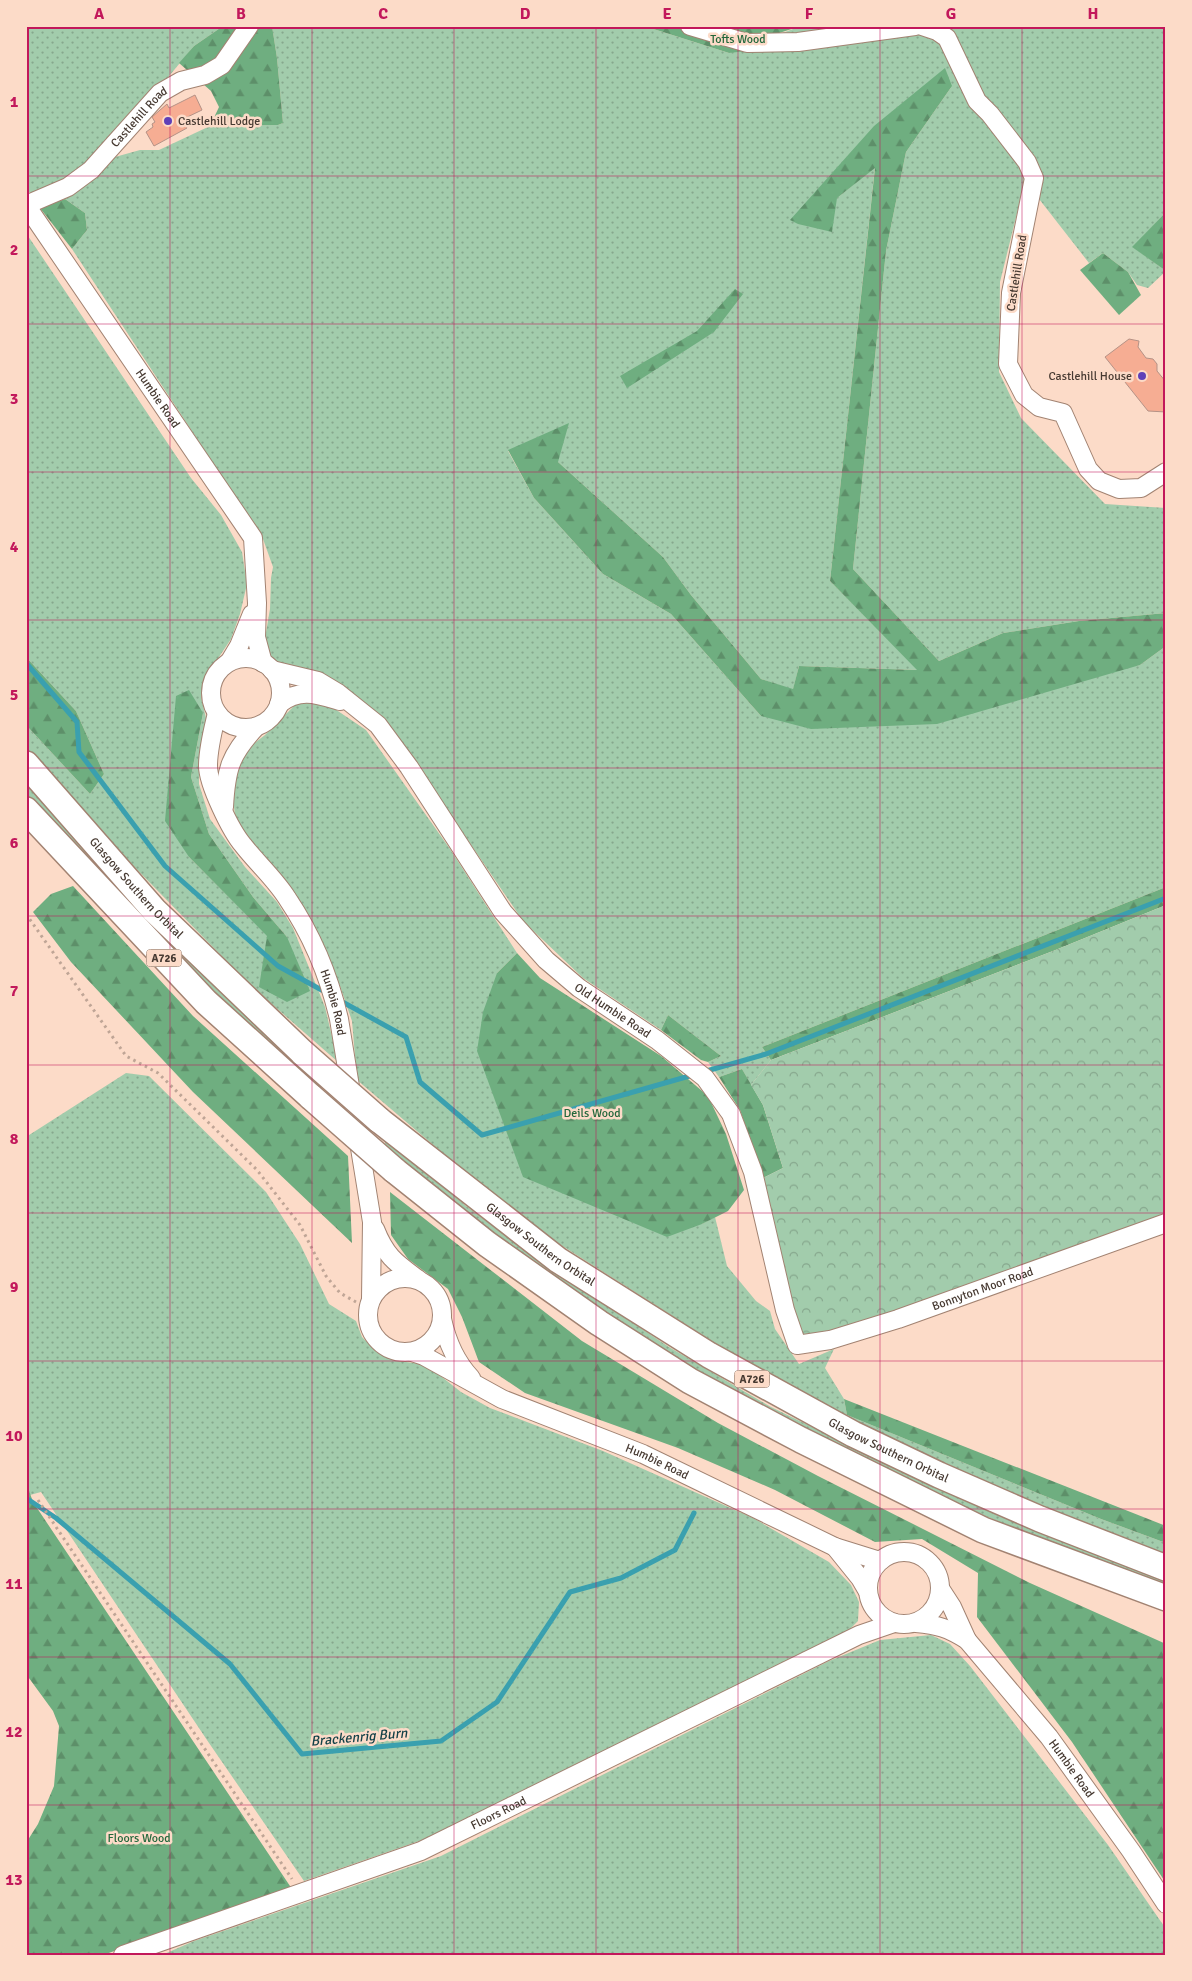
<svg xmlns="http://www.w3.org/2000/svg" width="1192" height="1981" font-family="Signika,sans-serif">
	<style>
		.grass { fill: url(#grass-dots); fill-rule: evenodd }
		.forest { fill: url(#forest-firs) }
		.park { fill: url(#park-crowns) }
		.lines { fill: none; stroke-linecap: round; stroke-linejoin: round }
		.stream { stroke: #3aa0af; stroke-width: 5 }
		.building { fill: #f6ad93; stroke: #b59286 }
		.minor-casing { stroke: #a28372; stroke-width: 20 }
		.highway-casing { stroke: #a28372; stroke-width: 28 }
		.path { stroke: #bfa596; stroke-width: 3; stroke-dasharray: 2.5 4; stroke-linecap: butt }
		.minor { stroke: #fff; stroke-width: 18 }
		.highway { stroke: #fff; stroke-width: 25 }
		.highway-bridge-casing { stroke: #a28372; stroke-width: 28; stroke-linecap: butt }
		.highway-bridge { stroke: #fff; stroke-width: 25 }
		.grid { fill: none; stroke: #c2185b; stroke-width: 1; stroke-opacity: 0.55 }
		.poi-dot { fill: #5f40b8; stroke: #fcdbc8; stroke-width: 2 }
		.labels { text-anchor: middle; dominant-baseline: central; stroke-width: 5; stroke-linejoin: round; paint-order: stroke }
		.shield { fill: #fcdbc8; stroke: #7d6a5f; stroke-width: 1 }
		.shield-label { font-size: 11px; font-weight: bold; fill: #473a32 }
		.park-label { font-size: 12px; fill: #22673b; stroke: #fcdbc8 }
		.street-label { font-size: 12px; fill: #473a32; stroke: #fcdbc8 }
		.poi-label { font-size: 12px; fill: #473a32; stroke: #fcdbc8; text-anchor: start }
		.water-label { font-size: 14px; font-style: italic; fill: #134148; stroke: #fcdbc8 }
		.neatline { fill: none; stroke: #c2185b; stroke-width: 2 }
		.grid-label { font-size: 16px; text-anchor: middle; font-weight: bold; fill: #c2185b }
	</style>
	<defs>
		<pattern id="grass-dots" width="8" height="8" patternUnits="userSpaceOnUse" patternTransform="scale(1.25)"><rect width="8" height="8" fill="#a2ccac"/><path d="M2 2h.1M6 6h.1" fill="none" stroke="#86a78d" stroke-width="1.8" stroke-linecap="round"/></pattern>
		<pattern id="forest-firs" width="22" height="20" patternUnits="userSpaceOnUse" patternTransform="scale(1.25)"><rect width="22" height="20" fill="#6fae80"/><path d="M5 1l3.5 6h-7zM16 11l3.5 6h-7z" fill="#5d8f69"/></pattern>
		<pattern id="park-crowns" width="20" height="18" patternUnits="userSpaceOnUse" patternTransform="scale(1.25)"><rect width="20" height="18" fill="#a2ccac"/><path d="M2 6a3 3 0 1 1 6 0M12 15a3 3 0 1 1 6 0" fill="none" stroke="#86a78d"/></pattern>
	</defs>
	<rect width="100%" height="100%" fill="#fcdbc8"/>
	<g class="grass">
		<path d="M 26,26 L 223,26 L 194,46 L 136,116 L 84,169 L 39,194 L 28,192 L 26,189 Z"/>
		<path d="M 272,26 L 644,26 L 729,53 L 801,26 L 1166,26 L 1166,212 L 1133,247 L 1166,271 L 1148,288 L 1137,285 L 1128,272 L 1103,253 L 1089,263 L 1025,181 L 1000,282 L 999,372 L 1021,418 L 1105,504 L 1166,508 L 1166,613 L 1079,621 L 1003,633 L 939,661 L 853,569 L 886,251 L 906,152 L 952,86 L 837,198 L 875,167 L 830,581 L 918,670 L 799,666 L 793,690 L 761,679 L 691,595 L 663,557 L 558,462 L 508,451 L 534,498 L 603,574 L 671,614 L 761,716 L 1140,665 L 1166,646 L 1166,887 L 762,1047 L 771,1060 L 751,1085 L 742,1069 L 719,1077 L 708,1062 L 721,1056 L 668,1015 L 661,1030 L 583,978 L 523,921 L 420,770 L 366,704 L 342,687 L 271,659 L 266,650 L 265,638 L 270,609 L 271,578 L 273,567 L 263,539 L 72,249 L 87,230 L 85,213 L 65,199 L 115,157 L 140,150 L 159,150 L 210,126 L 278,125 L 283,123 L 277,58 Z"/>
		<path d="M 26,233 L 191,478 L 221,515 L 242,552 L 247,584 L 240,614 L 231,639 L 203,681 L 201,697 L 206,718 L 199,761 L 199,784 L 210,819 L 245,867 L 277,902 L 293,928 L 325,1007 L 338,1062 L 249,984 L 107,839 L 26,750 L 26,725 L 90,794 L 104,774 L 76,711 L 26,657 ZM 176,696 L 203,713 L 191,777 L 209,834 L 253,897 L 287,937 L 260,987 L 268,936 L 189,857 Z"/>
		<path d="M 300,700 L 332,707 L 366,730 L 450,849 L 517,953 L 497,973 L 702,1224 L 715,1217 L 727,1266 L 756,1301 L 770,1311 L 775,1329 L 799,1364 L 834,1349 L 825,1368 L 844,1399 L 847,1415 L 1101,1519 L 1166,1543 L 1166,1558 L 874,1437 L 748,1364 L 520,1219 L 357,1080 L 352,1021 L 340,986 L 306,912 L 246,837 L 235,816 L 232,787 L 236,768 L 248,748 L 265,735 Z"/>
		<path d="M 26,781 L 322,1085 L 320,1093 L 224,1006 L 26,794 Z"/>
		<path d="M 126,1073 L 149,1076 L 266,1192 L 300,1244 L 329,1304 L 356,1321 L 362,1337 L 377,1352 L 399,1361 L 421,1364 L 433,1370 L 461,1392 L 490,1408 L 603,1451 L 753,1518 L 829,1562 L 851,1585 L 859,1602 L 858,1621 L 842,1637 L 448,1831 L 304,1881 L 209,1743 L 41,1492 L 30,1495 L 26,1482 L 26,1137 Z"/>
		<path d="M 385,1138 L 466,1206 L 546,1265 L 669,1347 L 771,1407 L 915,1477 L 1001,1517 L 1166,1581 L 1166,1588 L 1028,1534 L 926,1491 L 721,1385 L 581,1298 L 516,1251 L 385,1148 Z"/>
		<path d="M 931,1635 L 950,1644 L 970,1666 L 1108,1845 L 1166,1929 L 1166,1955 L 162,1955 L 194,1941 L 441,1856 L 829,1661 L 880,1640 Z"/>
	</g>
	<g class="forest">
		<path d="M 223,26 L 272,26 L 277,58 L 283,123 L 278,125 L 210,126 L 219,107 L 211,91 L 179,63 L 194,46 Z"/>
		<path d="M 644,26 L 801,26 L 776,34 L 780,47 L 729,53 Z"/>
		<path d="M 945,68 L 952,86 L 906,152 L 886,251 L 853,569 L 939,661 L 1003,633 L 1079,621 L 1166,613 L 1166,646 L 1140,665 L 937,724 L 811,729 L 761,716 L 671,614 L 603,574 L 534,498 L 508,450 L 569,423 L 558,462 L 663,557 L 691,595 L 761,679 L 793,689 L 799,666 L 917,670 L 830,581 L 875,168 L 837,198 L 832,232 L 798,224 L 790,220 L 874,126 Z"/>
		<path d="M 65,199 L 85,213 L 87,230 L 72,249 L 40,208 Z"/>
		<path d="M 1166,212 L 1166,271 L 1132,247 Z"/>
		<path d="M 1103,253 L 1128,272 L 1141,295 L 1119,315 L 1080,270 Z"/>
		<path d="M 735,289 L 743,294 L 714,332 L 627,388 L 620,376 L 697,331 Z"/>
		<path d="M 26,657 L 76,711 L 104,774 L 90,794 L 26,725 Z"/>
		<path d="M 189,690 L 203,713 L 191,777 L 209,834 L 253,897 L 287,937 L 310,991 L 287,1002 L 259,987 L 267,936 L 189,857 L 165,821 L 176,696 Z"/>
		<path d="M 73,886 L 193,1016 L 348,1156 L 352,1243 L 193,1092 L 71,962 L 33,912 L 51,894 Z"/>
		<path d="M 1166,887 L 1166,905 L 1053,951 L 771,1060 L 762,1047 Z"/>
		<path d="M 517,953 L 540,978 L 661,1056 L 708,1096 L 726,1134 L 744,1190 L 728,1211 L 702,1224 L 667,1237 L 523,1177 L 477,1051 L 483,1012 L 497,973 Z"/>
		<path d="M 668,1015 L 721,1056 L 708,1062 L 701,1060 L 661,1030 Z"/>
		<path d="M 742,1069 L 763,1105 L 783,1168 L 763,1178 L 740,1110 L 719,1077 Z"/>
		<path d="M 390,1192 L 582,1341 L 718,1423 L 818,1476 L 1030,1583 L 1166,1644 L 1166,1883 L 1072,1742 L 977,1617 L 978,1573 L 922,1539 L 875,1542 L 775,1490 L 678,1448 L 525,1393 L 479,1362 L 462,1317 L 448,1289 L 408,1259 L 391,1235 Z"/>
		<path d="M 844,1399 L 1166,1526 L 1166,1543 L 1101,1519 L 847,1415 Z"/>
		<path d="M 26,1482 L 33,1502 L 292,1889 L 103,1955 L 26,1955 L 26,1843 L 38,1824 L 54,1786 L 59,1726 L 53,1711 L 26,1674 Z"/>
	</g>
	<path class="park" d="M 1166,905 L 1166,1217 L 907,1312 L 823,1335 L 804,1334 L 795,1325 L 763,1178 L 783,1168 L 763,1105 L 751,1085 L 771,1060 L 1053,951 Z"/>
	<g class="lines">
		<g class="stream">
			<path d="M 26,663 L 77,722 L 79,752 L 165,866 L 278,966 L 327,993"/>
			<path d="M 339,1000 L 406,1037 L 420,1082 L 482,1135 L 693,1075"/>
			<path d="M 703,1072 L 766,1054 L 1166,898"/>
			<path d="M 26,1498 L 56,1518 L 230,1664 L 302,1754 L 441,1741 L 497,1702 L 570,1592 L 621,1578 L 675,1550 L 694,1513"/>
		</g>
	</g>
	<g class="building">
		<path d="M 195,95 L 202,110 L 181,120 L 187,128 L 154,146 L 146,132 L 153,127 L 152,124 L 155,122 L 152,117 L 167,104 L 169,108 Z"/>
		<path d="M 1129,339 L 1139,341 L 1138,347 L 1146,358 L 1153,359 L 1157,364 L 1157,371 L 1166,382 L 1166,412 L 1148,411 L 1105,357 Z"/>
	</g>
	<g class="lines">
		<defs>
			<g id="minor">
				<path d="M 690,26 L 747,43 L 798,42 L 915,26"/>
				<path d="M 922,26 L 937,31 L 947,38 L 977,101 L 990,114 L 1027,162 L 1034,178 L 1011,293 L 1008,364 L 1024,395 L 1039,407 L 1063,413 L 1088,469 L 1099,481 L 1119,489 L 1141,488 L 1166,472"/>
				<path id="s1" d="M 26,205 L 253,538 L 257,603 L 256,637 L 263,663"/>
				<path id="s2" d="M 26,205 L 68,187 L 91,170 L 160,93 L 181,81 L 205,75 L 222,65 L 249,26"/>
				<circle cx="246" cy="693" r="35"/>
				<path d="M 230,661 L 239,646 L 252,614"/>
				<path id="s3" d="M 272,670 L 318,681 L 338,693 L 378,725 L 409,767 L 503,912 L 546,960 L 579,988 L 657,1040 L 705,1078 L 731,1114 L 753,1172 L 785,1310 L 797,1345 L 830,1340 L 898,1319 L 1166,1223"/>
				<path d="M 279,704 C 300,688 316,694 340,701"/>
				<path id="s4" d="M 217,713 C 213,730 208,748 208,766 C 208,784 231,831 243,845 C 257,863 275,879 287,898 C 312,935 329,976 339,1019 L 372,1222 L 371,1299"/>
				<path d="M 224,807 C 226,769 230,755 256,727"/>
				<path d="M 375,1229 C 386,1257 396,1263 419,1280"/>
				<circle cx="405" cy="1315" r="37"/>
				<path d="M 442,1319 C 447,1342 455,1361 471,1378"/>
				<path id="s5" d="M 412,1352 L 424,1356 L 502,1399 L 643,1454 L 835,1547 L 880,1561"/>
				<path d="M 835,1547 L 860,1578 L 867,1590"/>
				<circle cx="904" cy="1588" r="36"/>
				<path d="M 941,1590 L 952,1607 L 967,1640"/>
				<path id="s6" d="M 916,1623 C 938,1625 948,1628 967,1640 L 1049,1737 L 1131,1851 L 1166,1904"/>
				<path id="s7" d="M 123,1955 L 421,1851 L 859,1635 L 894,1623"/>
			</g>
			<g id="highway">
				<path id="s8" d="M 26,764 L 154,910 L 303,1053"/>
				<path d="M 26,810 L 206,1002 L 311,1097"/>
				<path id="s9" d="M 379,1120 L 558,1260 L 709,1355 L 853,1434 L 939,1475 L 1040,1519 L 1166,1568"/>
				<path d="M 394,1170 L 487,1244 L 599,1323 L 690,1381 L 801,1440 L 983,1530 L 1166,1598"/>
			</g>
		</defs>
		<use href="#minor" class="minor-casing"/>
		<use href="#highway" class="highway-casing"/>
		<g class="path">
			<path d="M 26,914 L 126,1056 L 158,1073 L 257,1170 L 300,1225 L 326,1276 L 340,1293 L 356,1302"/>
			<path d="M 38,1500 L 292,1879"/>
		</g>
		<use href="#minor" class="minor"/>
		<use href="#highway" class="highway"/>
		<defs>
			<g id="highway-bridge">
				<path d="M 303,1053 L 379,1120"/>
				<path d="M 311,1097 L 394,1170"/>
			</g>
		</defs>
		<use href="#highway-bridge" class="highway-bridge-casing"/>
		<use href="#highway-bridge" class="highway-bridge"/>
	</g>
	<path class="grid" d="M 170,26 L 170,1955M 312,26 L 312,1955M 454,26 L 454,1955M 596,26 L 596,1955M 738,26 L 738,1955M 880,26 L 880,1955M 1022,26 L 1022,1955M 26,176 L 1166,176M 26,324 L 1166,324M 26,472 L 1166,472M 26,620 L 1166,620M 26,768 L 1166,768M 26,916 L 1166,916M 26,1065 L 1166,1065M 26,1213 L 1166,1213M 26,1361 L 1166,1361M 26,1509 L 1166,1509M 26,1657 L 1166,1657M 26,1805 L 1166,1805"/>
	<g class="poi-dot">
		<circle cx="168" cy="121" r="5"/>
		<circle cx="1142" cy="376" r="5"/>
	</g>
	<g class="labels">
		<g class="shield">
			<rect x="146.5" y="949.5" width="35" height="17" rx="4"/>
			<rect x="734.5" y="1370.5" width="35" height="17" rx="4"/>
		</g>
		<g class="shield-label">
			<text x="164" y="958">A726</text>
			<text x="752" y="1379">A726</text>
		</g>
		<g class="park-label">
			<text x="738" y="39">Tofts Wood</text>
			<text x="592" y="1113">Deils Wood</text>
			<text x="139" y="1838">Floors Wood</text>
		</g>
		<g class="street-label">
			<text stroke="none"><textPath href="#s2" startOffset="146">Castlehill Road</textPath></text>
			<text transform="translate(1017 273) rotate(-81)">Castlehill Road</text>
			<text stroke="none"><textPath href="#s1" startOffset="234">Humbie Road</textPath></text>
			<text stroke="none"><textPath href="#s8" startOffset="166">Glasgow Southern Orbital</textPath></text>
			<text stroke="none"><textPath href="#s4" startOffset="325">Humbie Road</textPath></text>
			<text stroke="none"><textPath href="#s3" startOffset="495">Old Humbie Road</textPath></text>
			<text stroke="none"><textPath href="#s9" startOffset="204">Glasgow Southern Orbital</textPath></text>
			<text stroke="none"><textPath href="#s3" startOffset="1089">Bonnyton Moor Road</textPath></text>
			<text stroke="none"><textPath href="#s9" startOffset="609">Glasgow Southern Orbital</textPath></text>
			<text stroke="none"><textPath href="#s5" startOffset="269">Humbie Road</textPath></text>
			<text stroke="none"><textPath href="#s6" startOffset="220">Humbie Road</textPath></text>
			<text stroke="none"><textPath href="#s7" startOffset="402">Floors Road</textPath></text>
		</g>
		<g class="poi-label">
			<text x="178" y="121">Castlehill Lodge</text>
			<text x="1132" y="376" text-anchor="end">Castlehill House</text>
		</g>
		<g class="water-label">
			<text transform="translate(359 1737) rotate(-5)">Brackenrig Burn</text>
		</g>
	</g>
	<rect width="1192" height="1981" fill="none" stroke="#fcdbc8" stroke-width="55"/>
	<rect x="28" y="28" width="1136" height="1926" class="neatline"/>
	<g class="grid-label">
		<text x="99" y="19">A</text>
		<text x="241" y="19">B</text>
		<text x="383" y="19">C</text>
		<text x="525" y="19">D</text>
		<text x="667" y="19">E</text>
		<text x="809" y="19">F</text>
		<text x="951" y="19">G</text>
		<text x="1093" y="19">H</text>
		<text x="14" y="107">1</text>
		<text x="14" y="255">2</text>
		<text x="14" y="404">3</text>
		<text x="14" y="552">4</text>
		<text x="14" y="700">5</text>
		<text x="14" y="848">6</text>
		<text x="14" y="996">7</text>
		<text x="14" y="1144">8</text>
		<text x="14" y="1292">9</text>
		<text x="14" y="1441">10</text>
		<text x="14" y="1589">11</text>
		<text x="14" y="1737">12</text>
		<text x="14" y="1885">13</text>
	</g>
</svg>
